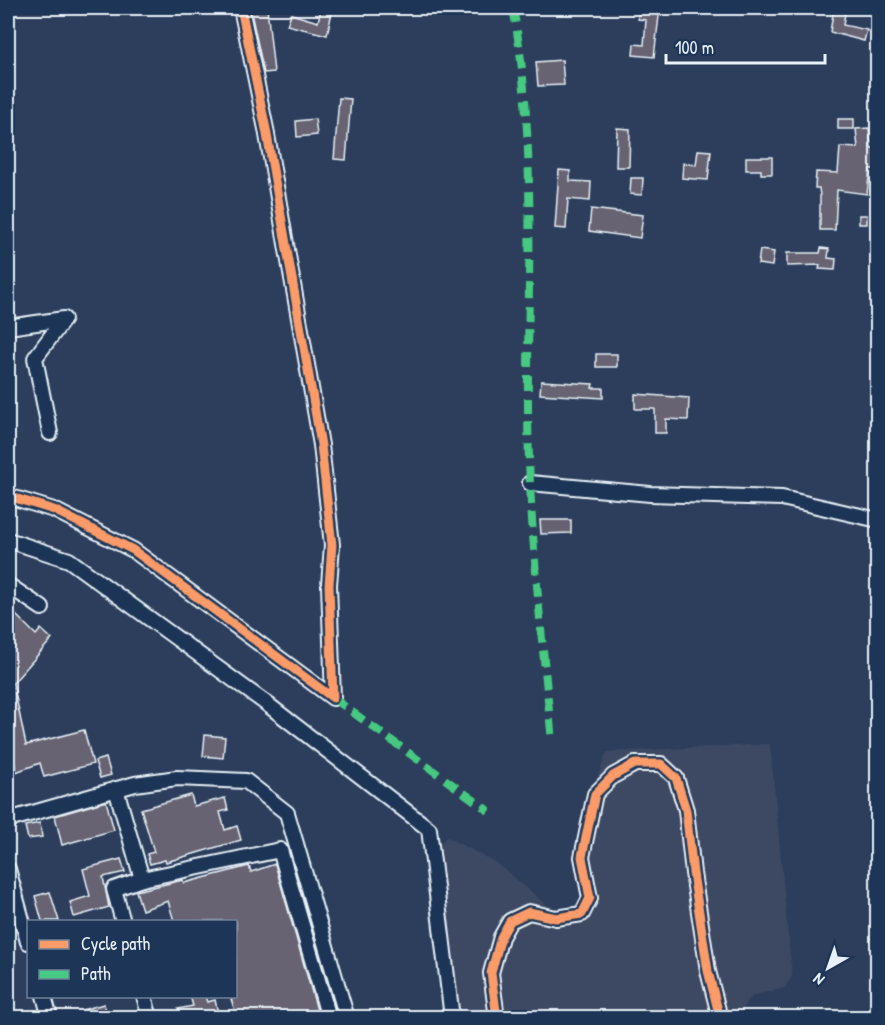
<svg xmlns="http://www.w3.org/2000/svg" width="885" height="1025" font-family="'Patrick Hand',sans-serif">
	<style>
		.built { fill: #3e4963 }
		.building { fill: #676472; stroke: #e8f1f8; stroke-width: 1.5 }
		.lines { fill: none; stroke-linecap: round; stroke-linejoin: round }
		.minor-casing { stroke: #e8f1f8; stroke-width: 18 }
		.minor { stroke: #1d3557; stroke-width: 14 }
		.quiet { stroke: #46c982; stroke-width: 8; stroke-dasharray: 15 8; stroke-linecap: butt }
		.cycleway-casing { stroke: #1d3557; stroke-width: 13 }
		.cycleway { stroke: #fa9b69; stroke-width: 9 }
	</style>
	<rect width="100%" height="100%" fill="#2c3e5c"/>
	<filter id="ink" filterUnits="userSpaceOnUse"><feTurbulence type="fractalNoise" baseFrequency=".0167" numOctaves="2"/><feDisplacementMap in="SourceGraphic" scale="12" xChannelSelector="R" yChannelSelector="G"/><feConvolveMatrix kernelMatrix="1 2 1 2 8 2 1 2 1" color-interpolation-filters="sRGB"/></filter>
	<g filter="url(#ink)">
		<path class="built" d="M 770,744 L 792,976 L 785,988 L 754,995 L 746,1002 L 739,1017 L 456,1017 L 436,847 L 447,837 L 498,864 L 548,906 L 559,912 L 569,911 L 579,901 L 583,891 L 579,849 L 583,815 L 607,752 Z"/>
		<g class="building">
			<path d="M 250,8 L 267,8 L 274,72 L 264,73 Z"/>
			<path d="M 643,8 L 660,8 L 654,57 L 633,55 L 634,44 L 644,45 L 646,20 L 638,19 L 639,11 L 642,11 Z"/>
			<path d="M 834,8 L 846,8 L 843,25 L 867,30 L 864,41 L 830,32 Z"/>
			<path d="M 321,9 L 332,12 L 327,35 L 287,25 L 291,14 L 318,22 Z"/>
			<path d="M 562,60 L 564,85 L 538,86 L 536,62 Z"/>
			<path d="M 339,98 L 351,99 L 346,160 L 334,159 Z"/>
			<path d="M 315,119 L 317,135 L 297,137 L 296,121 Z"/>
			<rect x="838" y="119" width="16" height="10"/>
			<path d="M 617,128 L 630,129 L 629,167 L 616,167 Z"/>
			<path d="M 869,128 L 871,148 L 876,148 L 877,169 L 870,169 L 867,194 L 837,190 L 835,230 L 820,230 L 820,196 L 819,188 L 815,188 L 816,172 L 838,173 L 840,147 L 858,148 L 856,129 Z"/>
			<path d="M 698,150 L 711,151 L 708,180 L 682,178 L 683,163 L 696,165 Z"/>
			<path d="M 746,157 L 772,157 L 772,174 L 761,174 L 761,170 L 746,170 Z"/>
			<path d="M 559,170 L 570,171 L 570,181 L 591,182 L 590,201 L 568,199 L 566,229 L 555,228 Z"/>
			<path d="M 631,178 L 643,178 L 642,195 L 630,194 Z"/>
			<path d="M 591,209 L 643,215 L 640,238 L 589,231 Z"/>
			<rect x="859" y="215" width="8" height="9"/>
			<path d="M 821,248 L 829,249 L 828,258 L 836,259 L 835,270 L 819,269 L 820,265 L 787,266 L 787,253 L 820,253 Z"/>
			<path d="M 760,250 L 774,252 L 772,266 L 758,264 Z"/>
			<rect x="596" y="354" width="21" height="13"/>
			<path d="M 541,381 L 593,384 L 592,388 L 603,388 L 603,398 L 540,394 Z"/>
			<path d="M 635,394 L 689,398 L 688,420 L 666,419 L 666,433 L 655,433 L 655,409 L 635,409 Z"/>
			<path d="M 540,520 L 571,520 L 571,533 L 541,534 Z"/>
			<path d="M 8,607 L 36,635 L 41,629 L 52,639 L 13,683 L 26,745 L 84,730 L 93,764 L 44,777 L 40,763 L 16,772 L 8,723 Z"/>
			<path d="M 205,735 L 225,737 L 223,758 L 203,756 Z"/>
			<path d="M 106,758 L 111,775 L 100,778 L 95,761 Z"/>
			<path d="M 191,795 L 194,806 L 225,798 L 228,810 L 220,812 L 225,830 L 237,826 L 241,840 L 166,862 L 165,860 L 150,864 L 147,854 L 154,852 L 141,809 Z"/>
			<path d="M 106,801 L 114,830 L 62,845 L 55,816 Z"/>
			<path d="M 40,823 L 42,837 L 28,839 L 25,826 Z"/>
			<path d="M 121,859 L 125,872 L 103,877 L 109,907 L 74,917 L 70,902 L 90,896 L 83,869 Z"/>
			<path d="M 275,864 L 319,1017 L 237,1017 L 231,999 L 236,998 L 236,921 L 174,921 L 168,901 L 142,910 L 136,891 L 183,880 L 184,883 L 249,866 L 251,872 Z"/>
			<path d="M 50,892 L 59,921 L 42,921 L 35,896 Z"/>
			<path d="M 190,996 L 205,996 L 207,1002 L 215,1000 L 219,1017 L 181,1017 L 178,1009 L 193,1006 Z"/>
			<path d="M 104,1004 L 108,1017 L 84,1017 L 82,1010 Z"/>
		</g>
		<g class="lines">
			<defs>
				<g id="minor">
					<path d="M 8,327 L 64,319 L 35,358 L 50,433"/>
					<path d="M 530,483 L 650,494 L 782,498 L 878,520"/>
					<path d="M 8,496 L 54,510 L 133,550 L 333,698 L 329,585 L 332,545 L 321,445 L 266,129 L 241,8"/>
					<path d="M 8,540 L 69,560 L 267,704 L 429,829 L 452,1018"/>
					<path d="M 8,585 L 42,608"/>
					<path d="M 116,789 L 142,879 L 114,889 L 123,922"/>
					<path d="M 8,820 L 135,784 L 177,778 L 246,781 L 287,813 L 347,1018"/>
					<path d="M 8,869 L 28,942"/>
					<path d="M 142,879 L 280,850 L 329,1018"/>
					<path d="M 44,996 L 50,1018"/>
					<path d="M 144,996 L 150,1018"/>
					<path d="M 497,1018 L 491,973 L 501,937 L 510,921 L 529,912 L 556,918 L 582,914 L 590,898 L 582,857 L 595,794 L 613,776 L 635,764 L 661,764 L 676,778 L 686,810 L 693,873 L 708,971 L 720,1018"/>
				</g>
			</defs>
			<use href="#minor" class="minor-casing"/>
			<use href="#minor" class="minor"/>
			<g class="quiet">
				<path d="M 513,8 C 542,164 522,326 530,484 C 534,570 544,656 552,742"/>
				<path d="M 333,698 L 489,811"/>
			</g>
			<defs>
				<g id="cycleway">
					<path d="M 8,496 L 54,510 L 133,550 L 333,698 L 329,585 L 332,545 L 321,445 L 266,129 L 241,8"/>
					<path d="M 497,1018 L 491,973 L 501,937 L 510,921 L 529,912 L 556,918 L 582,914 L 590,898 L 582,857 L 595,794 L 613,776 L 635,764 L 661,764 L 676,778 L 686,810 L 693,873 L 708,971 L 720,1018"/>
				</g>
			</defs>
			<use href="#cycleway" class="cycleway-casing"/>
			<use href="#cycleway" class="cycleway"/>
		</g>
	</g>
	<rect width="885" height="1025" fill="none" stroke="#1d3557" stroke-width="30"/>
	<rect x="15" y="15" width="855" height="995" fill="none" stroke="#e8f1f8" stroke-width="2" filter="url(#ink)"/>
	<rect x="27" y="920" width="210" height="78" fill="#1d3557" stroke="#6e8097" stroke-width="1.5"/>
	<rect x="39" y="940" width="30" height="9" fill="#fa9b69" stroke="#6e8097" stroke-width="1.5"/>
	<text x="81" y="950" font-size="18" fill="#e8f1f8">Cycle path</text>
	<rect x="39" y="970" width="30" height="9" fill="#46c982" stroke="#6e8097" stroke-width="1.5"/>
	<text x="81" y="980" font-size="18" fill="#e8f1f8">Path</text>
	<g transform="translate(828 968) rotate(220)" stroke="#1d3557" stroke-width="4.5" paint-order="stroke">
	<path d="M0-4.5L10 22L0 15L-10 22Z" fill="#e8f1f8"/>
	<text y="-9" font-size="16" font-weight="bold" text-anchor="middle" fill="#e8f1f8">N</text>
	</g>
	<path d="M666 54v9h159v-9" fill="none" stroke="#e8f1f8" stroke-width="3"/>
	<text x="675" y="54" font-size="18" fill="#e8f1f8" stroke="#1d3557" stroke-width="4.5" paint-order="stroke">100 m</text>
</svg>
